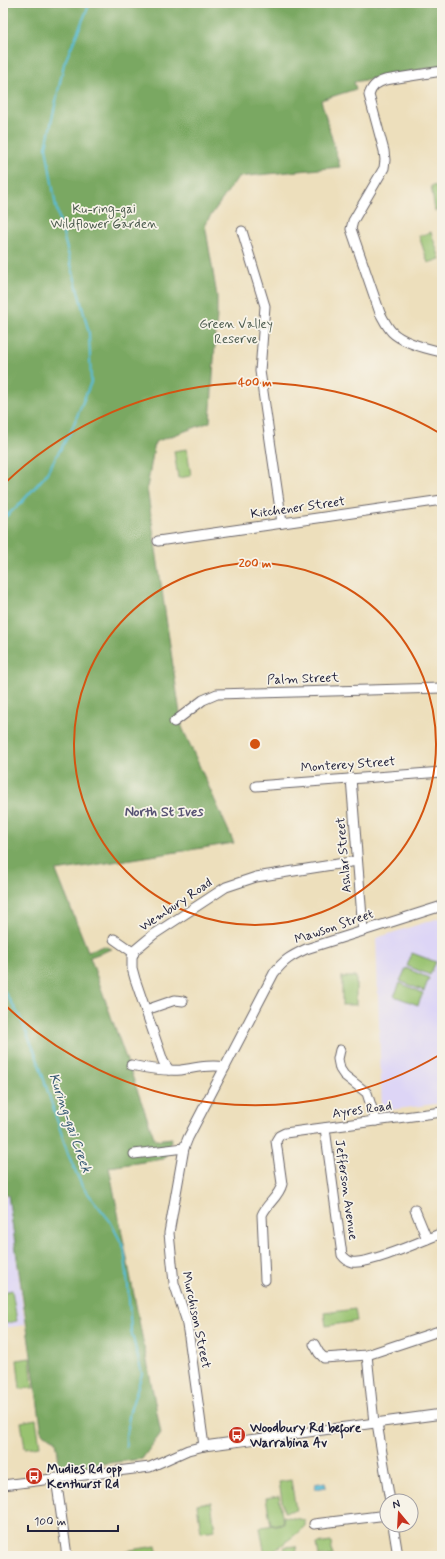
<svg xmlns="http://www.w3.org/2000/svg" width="445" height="1559" font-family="Mynerve,sans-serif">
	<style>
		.built { fill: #ddd5f6 }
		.green { fill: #98c26f; stroke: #5d7255 }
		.forest { fill: #7aa862; stroke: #4e654e }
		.water { fill: #59bdd8; stroke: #3e708a }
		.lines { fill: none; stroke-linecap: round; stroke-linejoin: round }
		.stream { stroke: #59bdd8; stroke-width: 2 }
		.minor-casing { stroke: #696468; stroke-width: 11 }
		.minor { stroke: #fff; stroke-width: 9 }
		.ring { fill: none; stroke: #d45411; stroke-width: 2 }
		.labels { text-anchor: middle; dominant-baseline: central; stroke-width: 3.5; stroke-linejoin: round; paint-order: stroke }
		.park-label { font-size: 13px; fill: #4b5a4d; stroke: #f7f3e8 }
		.street-label { font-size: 13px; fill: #22223b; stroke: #f7f3e8 }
		.poi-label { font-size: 13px; font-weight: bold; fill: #22223b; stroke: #f7f3e8; text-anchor: start }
		.neighbourhood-label { font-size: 14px; font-weight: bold; fill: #565273; stroke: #f7f3e8 }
		.water-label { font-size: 14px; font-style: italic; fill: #355872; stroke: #f7f3e8 }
		.centre { fill: #d45411; stroke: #f7f3e8; stroke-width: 2 }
		.ring-label { font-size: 12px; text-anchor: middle; font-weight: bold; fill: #d45411; stroke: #f7f3e8; stroke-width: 3.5; stroke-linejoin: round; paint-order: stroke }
	</style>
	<rect width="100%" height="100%" fill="#f7f3e8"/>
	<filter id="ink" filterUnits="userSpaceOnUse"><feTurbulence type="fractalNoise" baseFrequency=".025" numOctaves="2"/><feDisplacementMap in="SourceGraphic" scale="8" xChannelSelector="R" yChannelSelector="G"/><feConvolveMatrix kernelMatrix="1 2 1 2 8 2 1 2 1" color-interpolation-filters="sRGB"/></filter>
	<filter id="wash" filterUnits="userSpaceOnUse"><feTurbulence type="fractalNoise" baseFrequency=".012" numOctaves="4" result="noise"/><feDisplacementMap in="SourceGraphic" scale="16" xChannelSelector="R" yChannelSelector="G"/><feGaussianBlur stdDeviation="0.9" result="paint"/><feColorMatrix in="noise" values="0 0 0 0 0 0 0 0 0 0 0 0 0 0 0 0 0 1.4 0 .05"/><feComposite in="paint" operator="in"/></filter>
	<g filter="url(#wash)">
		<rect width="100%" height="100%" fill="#eddfbc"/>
		<g class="built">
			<path d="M 442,917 L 442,1103 L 382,1111 L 376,938 Z"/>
			<path d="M 8,1195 L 25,1325 L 3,1328 L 3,1196 Z"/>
		</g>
		<g class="green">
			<path d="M 442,185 L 442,210 L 435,211 L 431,186 Z"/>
			<path d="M 431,232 L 440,259 L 428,263 L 419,236 Z"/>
			<path d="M 187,449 L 191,476 L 178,478 L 174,451 Z"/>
			<path d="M 412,953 L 436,962 L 430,975 L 407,966 Z"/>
			<path d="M 406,968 L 429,978 L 424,991 L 400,981 Z"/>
			<rect x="342" y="977" width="14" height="28"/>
			<path d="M 400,983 L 423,993 L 418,1005 L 394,996 Z"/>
			<path d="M 12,1290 L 17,1321 L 3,1324 L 3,1292 Z"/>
			<path d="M 355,1309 L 357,1321 L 326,1326 L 324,1313 Z"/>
			<path d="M 30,1358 L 33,1388 L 20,1389 L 17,1360 Z"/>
			<path d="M 36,1419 L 40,1446 L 25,1448 L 21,1422 Z"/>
			<path d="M 291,1480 L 296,1510 L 284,1512 L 279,1482 Z"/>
			<path d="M 279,1496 L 283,1523 L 271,1525 L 266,1498 Z"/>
			<path d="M 211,1502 L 215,1530 L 201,1532 L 197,1504 Z"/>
			<path d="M 283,1516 L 305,1520 L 305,1527 L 268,1556 L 265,1556 L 260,1527 L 284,1524 Z"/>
			<path d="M 331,1542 L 333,1556 L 319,1556 L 317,1544 Z"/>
			<path d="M 156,1546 L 158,1556 L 126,1556 L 125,1551 Z"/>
			<path d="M 296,1546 L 297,1556 L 284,1556 L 284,1547 Z"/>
		</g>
		<path class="forest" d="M 3,3 L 442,3 L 442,66 L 354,82 L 356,89 L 321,100 L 340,167 L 238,177 L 205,224 L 217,296 L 217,314 L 210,422 L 155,442 L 147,488 L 182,727 L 234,843 L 56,871 L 88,951 L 104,946 L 112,949 L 90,957 L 155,1140 L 172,1138 L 164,1159 L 109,1167 L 161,1433 L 142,1459 L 60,1469 L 56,1440 L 42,1433 L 8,1195 L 3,1193 Z"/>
		<path class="water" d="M 325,1482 L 326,1487 L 316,1489 L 315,1484 Z"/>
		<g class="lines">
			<g class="stream">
				<path d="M 3,519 L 20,504 L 45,476 L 71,431 L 91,382 L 89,333 L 56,207 L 46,147 L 64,64 L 90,3"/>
				<path d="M 3,989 L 19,1015 L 36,1055 L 68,1154 L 82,1186 L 110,1221 L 124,1248 L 128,1286 L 131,1330 L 142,1374 L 130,1411 L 126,1435 L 126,1447"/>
			</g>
		</g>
	</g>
	<g filter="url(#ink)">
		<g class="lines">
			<defs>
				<g id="minor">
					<path d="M 442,71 L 385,80 C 376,83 372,86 369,95 L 384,151 L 385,160 L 384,168 L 353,221 L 351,229 L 380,313 C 384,320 387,327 392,332 C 403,343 428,349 442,352"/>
					<path d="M 242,231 L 265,306 L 260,371 L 282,523"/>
					<path d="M 158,541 L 442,500"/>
					<path d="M 174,722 L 203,700 L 217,694 L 442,688"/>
					<path d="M 351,778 L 363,930"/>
					<path d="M 256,786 L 442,772"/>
					<path d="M 114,939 L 134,953"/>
					<path d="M 146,1010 L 175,1000 L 183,1001"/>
					<path d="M 340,1050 L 338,1059 L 340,1069 L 344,1075 L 367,1093 L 376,1121"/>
					<path d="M 131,1065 C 149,1069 162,1071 181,1070 C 195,1068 210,1064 225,1067"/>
					<path d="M 169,1070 L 163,1061 L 135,979 L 132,968 L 132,957 L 135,950 L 153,935 L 226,887 L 256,877 L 357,861"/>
					<path d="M 325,1128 L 342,1255 C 345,1259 347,1261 352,1262 C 369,1265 424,1240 442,1233"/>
					<path d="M 134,1154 L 184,1148"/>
					<path d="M 415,1210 L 427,1239"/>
					<path d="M 265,1280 L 262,1215 C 267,1203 279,1197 282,1184 L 276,1141 L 279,1136 L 285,1133 L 442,1112"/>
					<path d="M 314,1344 L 319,1353 L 324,1358 L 367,1355 L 442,1330"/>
					<path d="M 367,1355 L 374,1423"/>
					<path d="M 377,1423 L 390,1501"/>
					<path d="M 204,1446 L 189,1337 L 186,1319 L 174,1283 L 169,1233 L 184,1148 L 188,1138 L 274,973 C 284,960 291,956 306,949 L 442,906"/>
					<path d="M 56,1478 L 67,1556"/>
					<path d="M 3,1485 L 150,1467 L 188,1450 L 204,1446 L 442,1414"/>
					<path d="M 314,1524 L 387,1515"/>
					<path d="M 393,1525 L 398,1556"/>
				</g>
			</defs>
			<use href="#minor" class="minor-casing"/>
			<use href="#minor" class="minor"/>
		</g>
	</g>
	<g class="ring">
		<circle cx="255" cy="744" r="181"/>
		<path d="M441 1054A362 362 0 0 1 4 1004M4 484A362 362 0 0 1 441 434"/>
	</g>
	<defs>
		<symbol id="bus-disc" viewBox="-11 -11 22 22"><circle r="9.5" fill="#c8321e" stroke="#f7f3e8"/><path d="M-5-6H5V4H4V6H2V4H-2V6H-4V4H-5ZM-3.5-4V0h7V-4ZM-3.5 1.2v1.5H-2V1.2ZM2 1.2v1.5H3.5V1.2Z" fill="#fff"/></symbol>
	</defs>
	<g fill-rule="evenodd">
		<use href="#bus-disc" x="227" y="1425" width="20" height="20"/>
		<use href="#bus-disc" x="24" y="1466" width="20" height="20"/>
	</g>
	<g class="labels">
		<g class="park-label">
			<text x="104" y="209">Ku-ring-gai<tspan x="104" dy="15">Wildflower Garden</tspan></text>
			<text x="236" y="324">Green Valley<tspan x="236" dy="15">Reserve</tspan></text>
		</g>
		<g class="street-label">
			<text transform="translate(298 508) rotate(-8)">Kitchener Street</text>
			<text transform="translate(303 679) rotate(-2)">Palm Street</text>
			<text transform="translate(348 765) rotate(-4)">Monterey Street</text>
			<text transform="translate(344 855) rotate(-95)">Ashlar Street</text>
			<text transform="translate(176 905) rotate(-34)">Wembury Road</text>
			<text transform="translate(334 927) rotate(-19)">Mawson Street</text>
			<text transform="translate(362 1110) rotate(-8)">Ayres Road</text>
			<text transform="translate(346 1190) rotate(82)">Jefferson Avenue</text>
			<text transform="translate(196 1320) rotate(78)">Murchison Street</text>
		</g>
		<g class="poi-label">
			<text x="250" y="1428">Woodbury Rd before<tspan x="250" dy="15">Warrabina Av</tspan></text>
			<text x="47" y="1469">Mudies Rd opp<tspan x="47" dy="15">Kenthurst Rd</tspan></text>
		</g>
		<g class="neighbourhood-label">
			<text x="164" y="812">North St Ives</text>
		</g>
		<g class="water-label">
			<text transform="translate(70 1123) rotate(71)">Kuring-gai Creek</text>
		</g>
	</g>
	<circle cx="255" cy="744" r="6" class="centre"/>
	<g class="ring-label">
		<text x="255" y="386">400 m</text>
		<text x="255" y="567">200 m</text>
	</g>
	<rect width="445" height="1559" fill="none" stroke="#f7f3e8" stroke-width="16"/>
	<g transform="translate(399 1513) rotate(342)"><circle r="19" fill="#f7f3e8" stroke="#a29fa3"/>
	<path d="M0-3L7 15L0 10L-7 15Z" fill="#c8321e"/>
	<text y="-6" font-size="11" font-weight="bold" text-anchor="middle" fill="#22223b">N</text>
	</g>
	<path d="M28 1525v6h90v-6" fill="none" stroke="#22223b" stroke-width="2"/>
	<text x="34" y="1525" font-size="12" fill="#22223b" stroke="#f7f3e8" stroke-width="3" paint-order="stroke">100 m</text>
</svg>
